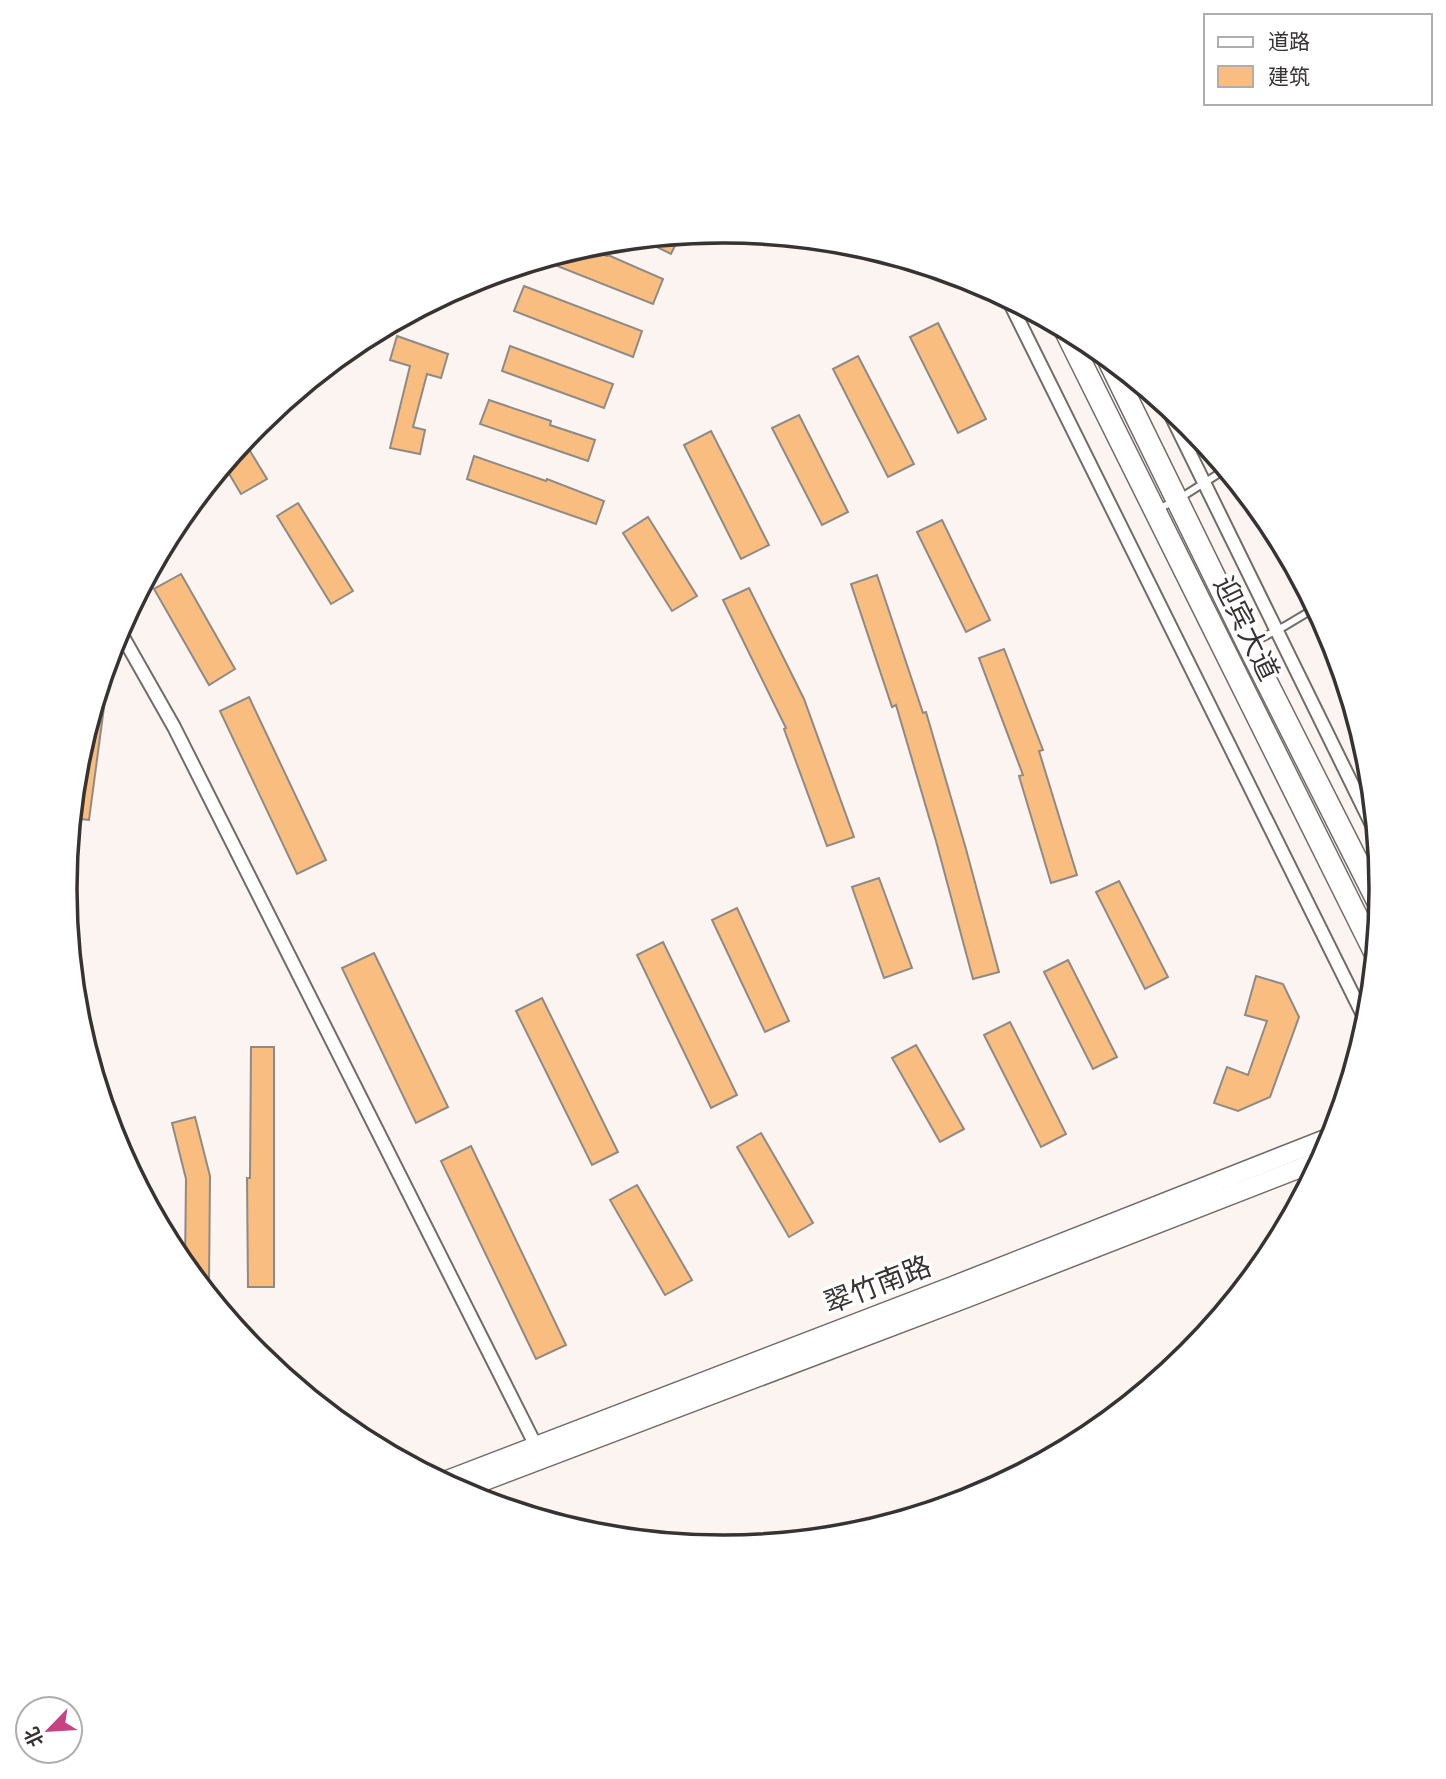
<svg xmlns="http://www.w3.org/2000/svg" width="1446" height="1779" font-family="'Alegreya Sans','Noto Sans SC',sans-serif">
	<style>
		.building { fill: #f8bd7f; stroke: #8f8a85; stroke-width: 2 }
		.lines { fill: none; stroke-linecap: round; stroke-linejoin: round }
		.service-casing { stroke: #726c69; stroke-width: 10 }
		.minor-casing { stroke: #726c69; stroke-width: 16 }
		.secondary-casing { stroke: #726c69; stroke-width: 21 }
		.primary-casing { stroke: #726c69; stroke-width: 24 }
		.service { stroke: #fff; stroke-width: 6 }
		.minor { stroke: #fff; stroke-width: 12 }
		.secondary { stroke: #fff; stroke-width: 18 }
		.primary { stroke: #fff; stroke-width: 21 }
		.labels { text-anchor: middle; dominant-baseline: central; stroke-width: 7; stroke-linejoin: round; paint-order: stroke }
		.street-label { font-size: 28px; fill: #363332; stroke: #fff }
		.rim { fill: none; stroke: #363332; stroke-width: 3.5 }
	</style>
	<rect width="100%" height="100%" fill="#fbf4f1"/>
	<g class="building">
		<path d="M 680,235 L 671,254 L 640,239 Z"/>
		<path d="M 585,247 L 607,256 L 608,255 L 663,279 L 653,304 L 542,260 Z"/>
		<path d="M 524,286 L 642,331 L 633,357 L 514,311 Z"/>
		<path d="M 938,323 L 986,419 L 958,433 L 910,337 Z"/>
		<path d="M 397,336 L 448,354 L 441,378 L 427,374 L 413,427 L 425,430 L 420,454 L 390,448 L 410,366 L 390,360 Z"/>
		<path d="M 510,346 L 613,384 L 604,408 L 502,371 Z"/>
		<path d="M 858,356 L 914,464 L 888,477 L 833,369 Z"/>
		<path d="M 489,400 L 551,421 L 550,425 L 595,440 L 588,461 L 480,424 Z"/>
		<path d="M 799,415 L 848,512 L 822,525 L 772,428 Z"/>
		<path d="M 711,431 L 769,545 L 741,559 L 684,445 Z"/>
		<path d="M 244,441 L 267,479 L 241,494 L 224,465 Z"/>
		<path d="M 474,456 L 546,481 L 547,479 L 604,501 L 596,524 L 467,479 Z"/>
		<path d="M 298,503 L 353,591 L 331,604 L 277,516 Z"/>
		<path d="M 648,517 L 697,596 L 672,611 L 623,533 Z"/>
		<path d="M 942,520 L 990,620 L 966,632 L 917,532 Z"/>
		<path d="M 181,574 L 235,669 L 209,685 L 154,589 Z"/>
		<path d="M 877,575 L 923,713 L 926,712 L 966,849 L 999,972 L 973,979 L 936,841 L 896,705 L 892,707 L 851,584 Z"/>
		<path d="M 749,588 L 804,699 L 854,837 L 827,846 L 784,729 L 786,728 L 723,600 Z"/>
		<path d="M 1004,649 L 1043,750 L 1039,751 L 1077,875 L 1051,883 L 1019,776 L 1023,775 L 979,658 Z"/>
		<path d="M 99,691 L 106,692 L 89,820 L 72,818 L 77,761 Z"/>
		<path d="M 249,697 L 326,860 L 297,874 L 220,711 Z"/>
		<path d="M 879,878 L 912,968 L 884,978 L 852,887 Z"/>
		<path d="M 1119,881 L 1168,977 L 1145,989 L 1096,892 Z"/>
		<path d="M 737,908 L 789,1021 L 765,1032 L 712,920 Z"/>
		<path d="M 663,942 L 737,1095 L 711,1108 L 637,955 Z"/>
		<path d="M 374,953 L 448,1107 L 416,1123 L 342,968 Z"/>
		<path d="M 1068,960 L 1117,1057 L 1093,1069 L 1044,972 Z"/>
		<path d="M 1256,976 L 1283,984 L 1299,1017 L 1270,1097 L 1238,1111 L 1214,1103 L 1227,1067 L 1248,1075 L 1267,1021 L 1245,1015 Z"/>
		<path d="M 542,998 L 618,1152 L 592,1165 L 516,1011 Z"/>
		<path d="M 1010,1022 L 1066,1134 L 1041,1147 L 984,1035 Z"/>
		<path d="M 916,1045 L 964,1129 L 940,1142 L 892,1058 Z"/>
		<path d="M 251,1047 L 274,1047 L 274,1287 L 248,1287 L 247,1178 L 250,1178 Z"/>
		<path d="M 195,1117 L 210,1176 L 209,1284 L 199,1284 L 185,1267 L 186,1179 L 172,1123 Z"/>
		<path d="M 761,1133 L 813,1223 L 789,1237 L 737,1147 Z"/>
		<path d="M 471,1146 L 566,1345 L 536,1359 L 441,1161 Z"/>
		<path d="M 637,1185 L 692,1280 L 665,1295 L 610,1200 Z"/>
	</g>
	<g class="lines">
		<defs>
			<g id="service">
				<path d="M 1158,509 L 1177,500 L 1226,469"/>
				<path d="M 1250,644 L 1285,626 L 1315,608"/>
			</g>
			<g id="minor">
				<path d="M 1008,299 L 1367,1023"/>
				<path d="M 1167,407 L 1376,833"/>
				<path d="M 119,630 L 174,727 L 536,1446"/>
			</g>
			<g id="secondary">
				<path d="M 442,1482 L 950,1287 L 1333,1136"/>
				<path d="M 458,1491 L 964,1299 L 1321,1160"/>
			</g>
			<g id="primary">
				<path d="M 1065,330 L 1375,953"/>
				<path d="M 1107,357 L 1248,645 L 1380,906"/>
			</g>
		</defs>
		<use href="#service" class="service-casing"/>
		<use href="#minor" class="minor-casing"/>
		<use href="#secondary" class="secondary-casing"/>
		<use href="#primary" class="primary-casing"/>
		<use href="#service" class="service"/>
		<use href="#minor" class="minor"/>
		<use href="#secondary" class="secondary"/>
		<use href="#primary" class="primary"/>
	</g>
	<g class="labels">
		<g class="street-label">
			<text transform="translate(1245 629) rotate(64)">迎宾大道</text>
			<text transform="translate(878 1286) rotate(-21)">翠竹南路</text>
		</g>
	</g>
	<path d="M0 0H1446V1779H0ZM77 889a646 646 0 1 1 1292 0a646 646 0 1 1-1292 0Z" fill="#fff" fill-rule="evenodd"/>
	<path class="rim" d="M77 889a646 646 0 1 1 1292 0a646 646 0 1 1-1292 0Z"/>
	<rect x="1204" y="14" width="228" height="91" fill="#ffffff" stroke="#afadad" stroke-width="2"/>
	<rect x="1218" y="37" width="35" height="10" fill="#ffffff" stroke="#afadad" stroke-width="2"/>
	<text x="1268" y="49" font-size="21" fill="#363332">道路</text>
	<rect x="1218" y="66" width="35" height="21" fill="#f8bd7f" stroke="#afadad" stroke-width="2"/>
	<text x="1268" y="84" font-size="21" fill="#363332">建筑</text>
	<g transform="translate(49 1730) rotate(245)"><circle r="33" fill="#ffffff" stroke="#afadad" stroke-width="2"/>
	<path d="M0-5L12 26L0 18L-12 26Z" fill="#c84282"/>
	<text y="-10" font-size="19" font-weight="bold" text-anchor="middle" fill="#363332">北</text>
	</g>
</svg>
